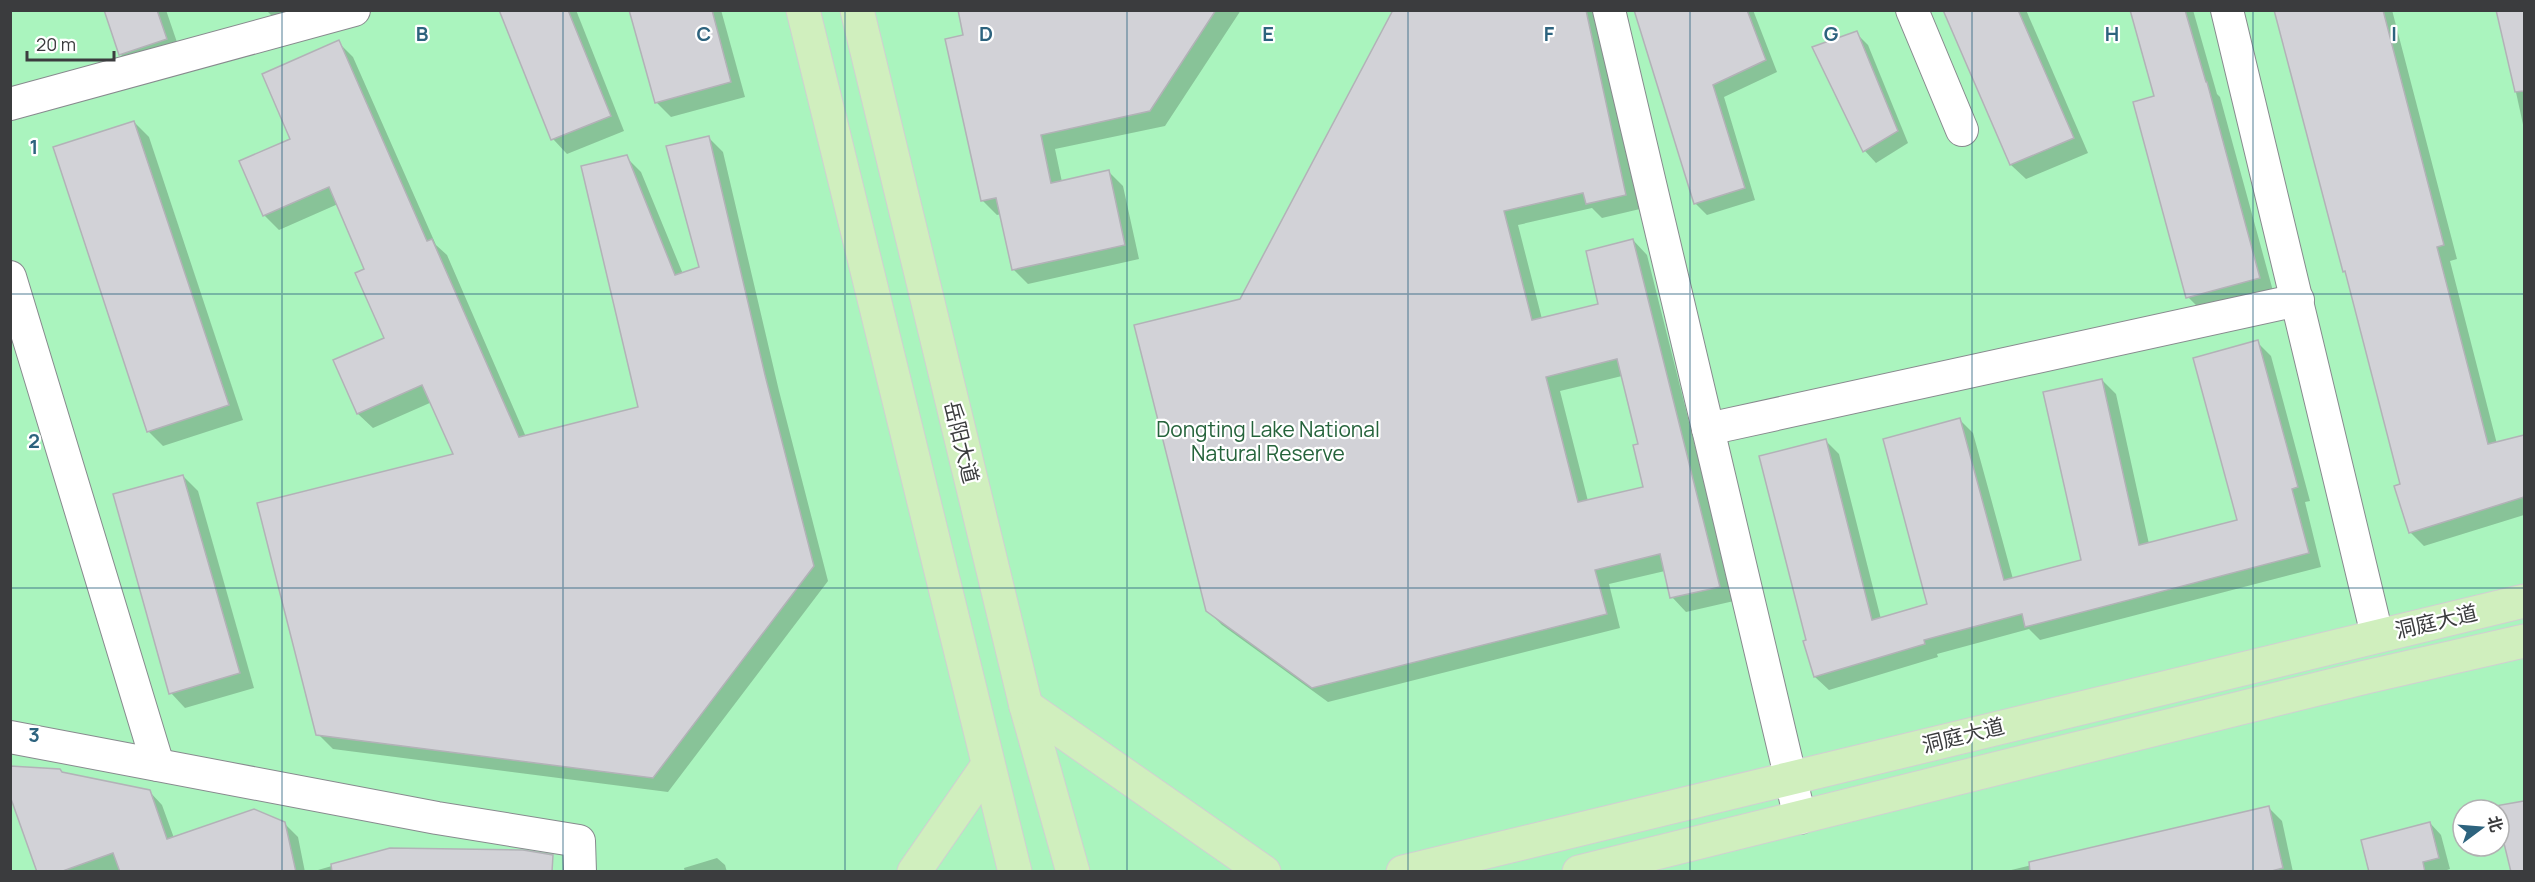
<svg xmlns="http://www.w3.org/2000/svg" width="2535" height="882" font-family="Manrope,'Noto Sans SC',sans-serif">
	<style>
		.green { fill: #aaf4be; fill-rule: evenodd }
		.shadow { fill: #0003; fill-rule: evenodd }
		.building { fill: #d2d2d7; stroke: #b2b2b7; stroke-width: 1.5; fill-rule: evenodd }
		.lines { fill: none; stroke-linecap: round; stroke-linejoin: round }
		.minor-casing { stroke: #888a8e; stroke-width: 34 }
		.major-casing { stroke: #d0d0d1; stroke-width: 35 }
		.minor { stroke: #fff; stroke-width: 32 }
		.major { stroke: #d0efbe; stroke-width: 33 }
		.grid { fill: none; stroke: #2d637e; stroke-width: 1.5; stroke-opacity: 0.55 }
		.labels { text-anchor: middle; dominant-baseline: central; stroke-width: 4.5; stroke-linejoin: round; paint-order: stroke }
		.park-label { font-size: 21px; fill: #25633b; stroke: #fff }
		.street-label { font-size: 21px; fill: #3b3c3e; stroke: #fff }
		.grid-label { font-size: 20px; text-anchor: middle; font-weight: bold; fill: #2d637e; stroke: #fff; stroke-width: 4.5; stroke-linejoin: round; paint-order: stroke }
	</style>
	<rect width="100%" height="100%" fill="#f2f4f8"/>
	<path class="green" d="M 10,11 L 2524,11 L 2524,871 L 11,871 ZM 2463,810 L 2499,810 L 2499,846 L 2463,846 Z"/>
	<g class="shadow">
		<path d="M 106,10 L 166,10 L 181,54 L 135,69 L 120,54 Z"/>
		<path d="M 266,10 L 298,10 L 274,18 Z"/>
		<path d="M 500,10 L 576,10 L 624,131 L 567,154 L 553,139 Z"/>
		<path d="M 631,10 L 721,10 L 745,97 L 671,117 L 656,102 Z"/>
		<path d="M 960,10 L 1241,10 L 1165,126 L 1055,149 L 1062,182 L 1108,171 L 1123,186 L 1139,259 L 1028,284 L 1013,269 L 1001,214 L 997,215 L 982,200 L 965,37 Z"/>
		<path d="M 1395,10 L 1597,10 L 1640,209 L 1602,218 L 1592,208 L 1518,225 L 1542,319 L 1600,305 L 1633,240 L 1647,255 L 1734,601 L 1686,612 L 1672,597 L 1665,571 L 1609,584 L 1620,628 L 1328,702 L 1222,625 L 1207,610 L 1241,300 ZM 1622,376 L 1640,445 L 1645,488 L 1588,501 L 1560,391 Z"/>
		<path d="M 1636,10 L 1753,10 L 1777,72 L 1724,97 L 1755,200 L 1707,215 L 1695,203 Z"/>
		<path d="M 1944,10 L 2026,10 L 2088,153 L 2026,179 L 2011,165 Z"/>
		<path d="M 2131,10 L 2193,10 L 2217,94 L 2220,97 L 2273,291 L 2201,310 L 2188,297 L 2156,97 Z"/>
		<path d="M 2291,10 L 2392,10 L 2457,259 L 2450,261 L 2497,444 L 2524,437 L 2524,515 L 2424,546 L 2410,532 L 2402,485 L 2348,275 L 2344,271 Z"/>
		<path d="M 2498,10 L 2524,10 L 2524,129 Z"/>
		<path d="M 1856,33 L 1868,45 L 1908,143 L 1876,163 L 1865,151 L 1814,48 Z"/>
		<path d="M 338,42 L 353,57 L 436,245 L 447,255 L 526,437 L 640,408 L 626,157 L 641,172 L 683,274 L 701,268 L 708,137 L 723,152 L 779,391 L 828,581 L 668,792 L 333,749 L 318,734 L 455,455 L 432,402 L 373,428 L 358,414 L 386,339 L 366,269 L 338,204 L 279,230 L 264,215 L 292,140 Z"/>
		<path d="M 134,122 L 149,137 L 243,420 L 163,446 L 148,431 Z"/>
		<path d="M 2257,342 L 2271,356 L 2310,501 L 2305,502 L 2321,567 L 2040,640 L 2029,629 L 1937,654 L 1938,657 L 1829,690 L 1815,677 L 1807,642 L 1825,440 L 1839,454 L 1881,619 L 1929,605 L 1959,419 L 1973,433 L 2013,579 L 2083,561 L 2102,380 L 2116,394 L 2149,544 L 2239,521 Z"/>
		<path d="M 183,476 L 198,491 L 254,688 L 185,708 L 171,693 Z"/>
		<path d="M 64,774 L 149,791 L 162,805 L 174,838 L 284,823 L 298,837 L 305,872 L 39,872 Z"/>
		<path d="M 2524,802 L 2524,872 L 2512,872 L 2497,807 Z"/>
		<path d="M 2268,807 L 2282,821 L 2293,872 L 2003,872 Z"/>
		<path d="M 2430,823 L 2441,835 L 2450,869 L 2441,872 L 2371,872 Z"/>
		<path d="M 391,849 L 532,872 L 311,872 Z"/>
		<path d="M 717,858 L 725,865 L 727,872 L 685,872 L 684,868 Z"/>
	</g>
	<g class="building">
		<path d="M 104,10 L 157,10 L 167,39 L 119,55 Z"/>
		<path d="M 499,10 L 568,10 L 611,116 L 551,140 Z"/>
		<path d="M 629,10 L 712,10 L 731,82 L 655,103 Z"/>
		<path d="M 958,10 L 1216,10 L 1150,111 L 1041,135 L 1051,183 L 1109,170 L 1125,245 L 1012,270 L 996,198 L 981,201 L 945,39 L 963,35 Z"/>
		<path d="M 1393,10 L 1586,10 L 1626,195 L 1586,204 L 1583,193 L 1504,211 L 1532,320 L 1598,304 L 1586,251 L 1633,239 L 1720,587 L 1670,598 L 1660,554 L 1595,570 L 1607,614 L 1312,688 L 1206,611 L 1134,325 L 1240,299 ZM 1617,359 L 1638,444 L 1633,445 L 1643,487 L 1578,502 L 1546,377 Z"/>
		<path d="M 1634,10 L 1747,10 L 1766,60 L 1713,85 L 1745,188 L 1694,204 Z"/>
		<path d="M 1943,10 L 2018,10 L 2074,138 L 2010,165 Z"/>
		<path d="M 2130,10 L 2185,10 L 2206,82 L 2207,82 L 2260,278 L 2186,298 L 2133,102 L 2154,96 Z"/>
		<path d="M 2274,10 L 2383,10 L 2444,245 L 2437,247 L 2488,444 L 2524,435 L 2524,497 L 2409,533 L 2394,486 L 2400,484 L 2345,271 L 2343,272 Z"/>
		<path d="M 2496,10 L 2524,10 L 2524,91 L 2515,92 Z"/>
		<path d="M 1857,31 L 1898,131 L 1863,152 L 1812,47 Z"/>
		<path d="M 339,40 L 427,241 L 432,239 L 519,437 L 638,407 L 581,166 L 627,155 L 675,275 L 699,267 L 666,146 L 709,136 L 765,375 L 814,566 L 653,778 L 316,735 L 257,503 L 453,454 L 422,385 L 357,414 L 333,360 L 384,338 L 355,273 L 364,269 L 329,187 L 263,216 L 239,161 L 290,139 L 262,74 Z"/>
		<path d="M 134,121 L 229,405 L 147,432 L 53,147 Z"/>
		<path d="M 2258,340 L 2298,487 L 2292,489 L 2309,553 L 2025,627 L 2022,614 L 1924,640 L 1925,644 L 1814,677 L 1803,641 L 1806,640 L 1759,456 L 1826,439 L 1872,620 L 1927,604 L 1883,439 L 1960,418 L 2004,580 L 2081,560 L 2043,392 L 2102,379 L 2139,545 L 2237,520 L 2193,358 Z"/>
		<path d="M 183,475 L 240,673 L 169,694 L 113,494 Z"/>
		<path d="M 10,766 L 60,769 L 62,772 L 150,790 L 167,839 L 254,809 L 285,822 L 296,872 L 120,872 L 113,853 L 60,872 L 37,872 L 10,796 Z"/>
		<path d="M 2524,801 L 2524,872 L 2511,872 L 2499,823 L 2499,810 L 2496,810 L 2495,806 Z"/>
		<path d="M 2269,806 L 2283,868 L 2268,872 L 2030,872 L 2029,862 Z"/>
		<path d="M 2430,822 L 2439,858 L 2423,862 L 2425,872 L 2369,872 L 2361,840 Z"/>
		<path d="M 390,848 L 523,850 L 553,855 L 552,872 L 332,872 L 331,864 Z"/>
	</g>
	<g class="lines">
		<defs>
			<g id="minor">
				<path d="M 1609,10 L 1800,818"/>
				<path d="M 1912,10 L 1962,130"/>
				<path d="M 2227,10 L 2377,635"/>
				<path d="M 10,104 L 354,10"/>
				<path d="M 10,277 L 158,765"/>
				<path d="M 1708,429 L 2298,300"/>
				<path d="M 10,737 L 437,818 L 579,841 L 580,872"/>
			</g>
			<g id="major">
				<path d="M 803,10 L 1015,872"/>
				<path d="M 857,10 L 1026,706 L 1073,872"/>
				<path d="M 1026,706 L 1264,872"/>
				<path d="M 914,872 L 988,765"/>
				<path d="M 1403,872 L 2524,601"/>
				<path d="M 1579,872 L 2366,677 L 2524,641"/>
			</g>
		</defs>
		<use href="#minor" class="minor-casing"/>
		<use href="#major" class="major-casing"/>
		<use href="#minor" class="minor"/>
		<use href="#major" class="major"/>
	</g>
	<path class="grid" d="M 282,10 L 282,872M 563,10 L 563,872M 845,10 L 845,872M 1127,10 L 1127,872M 1408,10 L 1408,872M 1690,10 L 1690,872M 1972,10 L 1972,872M 2253,10 L 2253,872M 10,294 L 2524,294M 10,588 L 2524,588"/>
	<g class="labels">
		<g class="park-label">
			<text x="1268" y="429">Dongting Lake National<tspan x="1268" dy="24">Natural Reserve</tspan></text>
		</g>
		<g class="street-label">
			<text transform="translate(962 442) rotate(76)">岳阳大道</text>
			<text transform="translate(2436 621) rotate(-13)">洞庭大道</text>
			<text transform="translate(1963 735) rotate(-14)">洞庭大道</text>
		</g>
	</g>
	<g class="grid-label">
		<text x="422" y="41">B</text>
		<text x="704" y="41">C</text>
		<text x="986" y="41">D</text>
		<text x="1268" y="41">E</text>
		<text x="1549" y="41">F</text>
		<text x="1831" y="41">G</text>
		<text x="2112" y="41">H</text>
		<text x="2394" y="41">I</text>
		<text x="34" y="154">1</text>
		<text x="34" y="448">2</text>
		<text x="34" y="742">3</text>
	</g>
	<rect width="2535" height="882" fill="none" stroke="#3b3c3e" stroke-width="24"/>
	<g transform="translate(2481 828) rotate(74)"><circle r="28" fill="#ffffff" stroke="#b1b1b2" stroke-width="1.5"/>
	<path d="M0-4.5L10 22L0 15L-10 22Z" fill="#2d637e"/>
	<text y="-9" font-size="16" font-weight="bold" text-anchor="middle" fill="#3b3c3e">北</text>
	</g>
	<path d="M27 51v9h87v-9" fill="none" stroke="#3b3c3e" stroke-width="3"/>
	<text x="36" y="51" font-size="18" fill="#3b3c3e" stroke="#ffffff" stroke-width="4.5" paint-order="stroke">20 m</text>
</svg>
